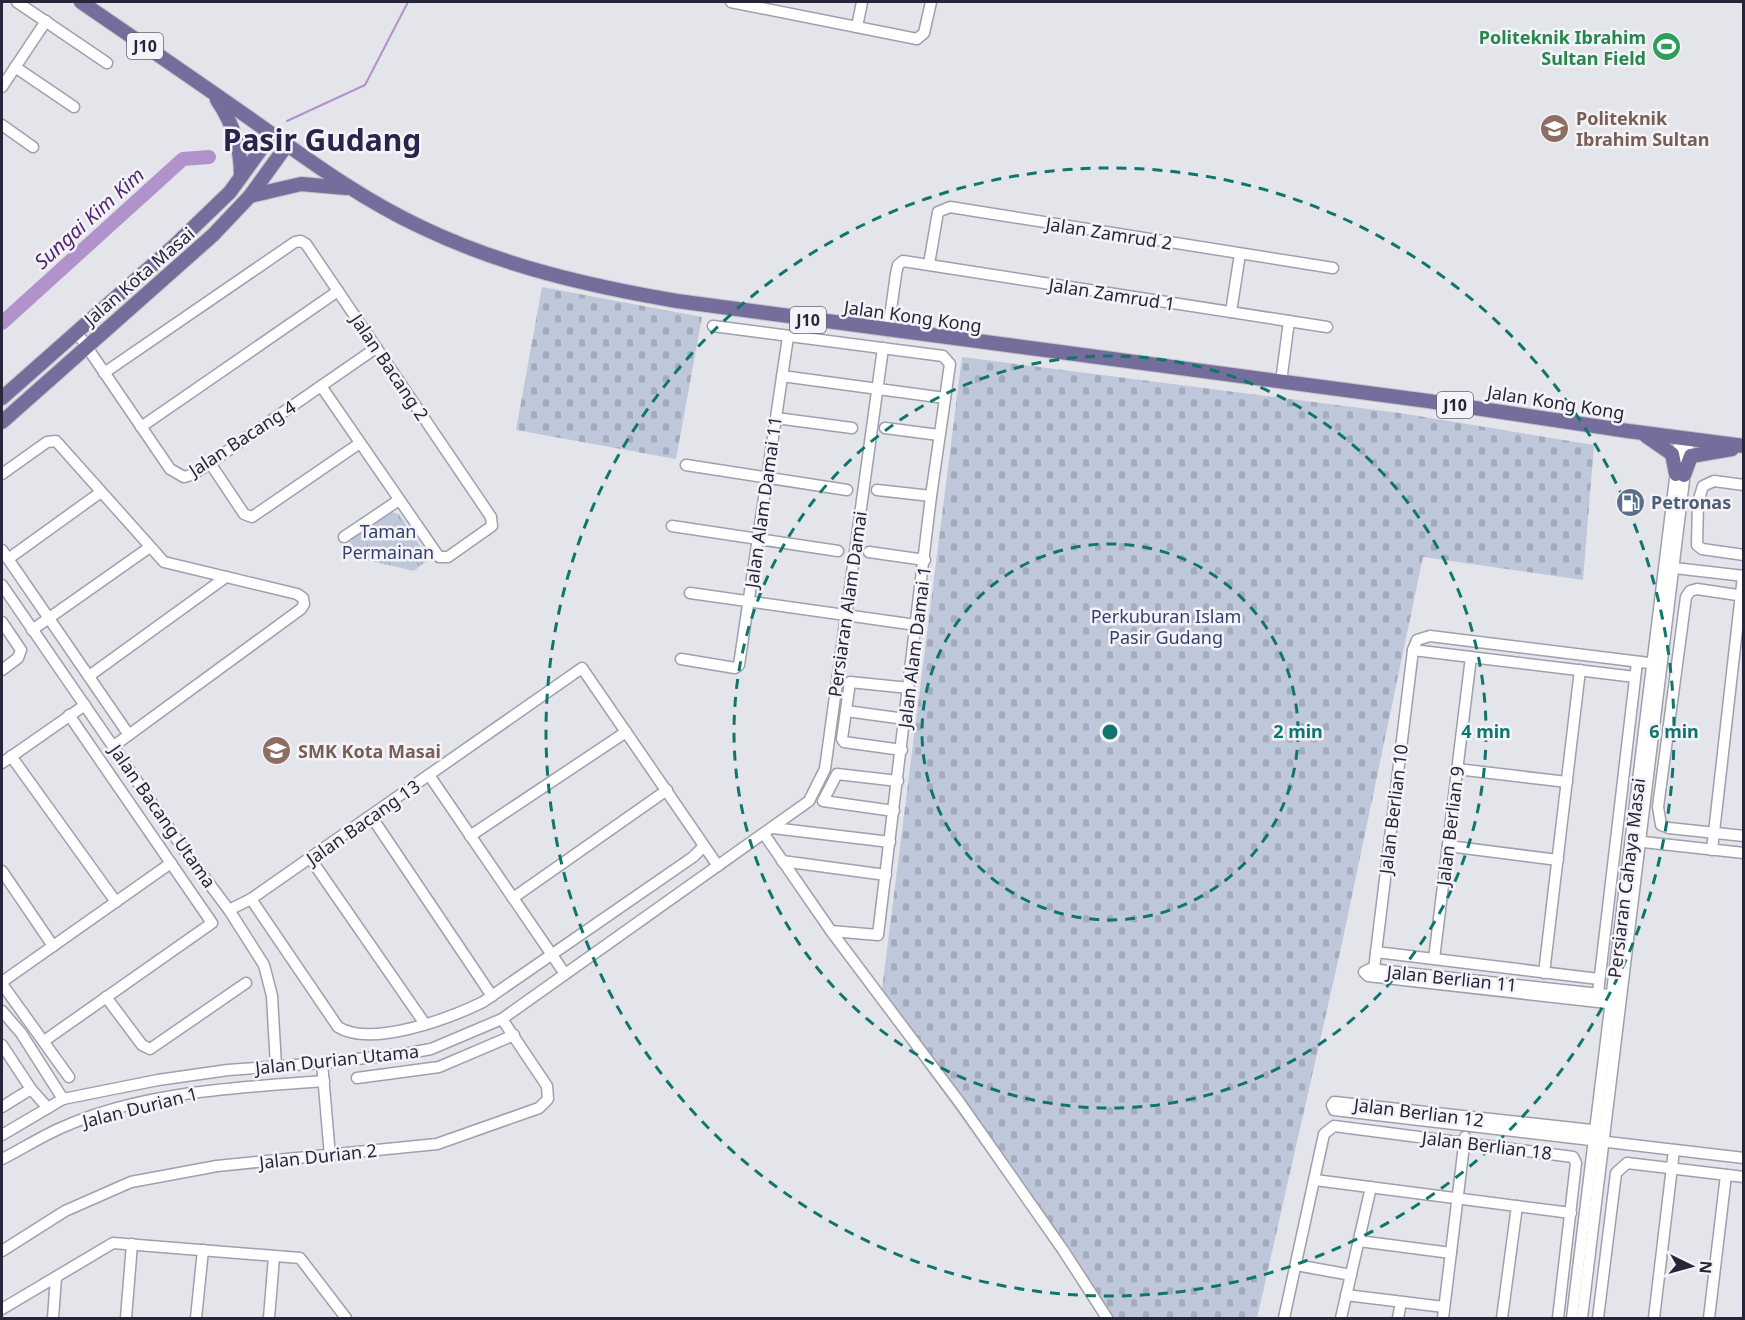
<svg xmlns="http://www.w3.org/2000/svg" width="1745" height="1320" font-family="'Noto Sans',sans-serif">
	<style>
		.cemetery { fill: url(#cemetery-stones) }
		.park { fill: url(#park-tufts) }
		.lines { fill: none; stroke-linecap: round; stroke-linejoin: round }
		.stream { stroke: #b292ca; stroke-width: 2 }
		.river { stroke: #b292ca; stroke-width: 14 }
		.minor-casing { stroke: #a09fac; stroke-width: 13 }
		.major-casing { stroke: #c3c2c8; stroke-width: 16 }
		.minor { stroke: #fff; stroke-width: 10 }
		.major { stroke: #756d9c; stroke-width: 14 }
		.ring { fill: none; stroke: #0f766e; stroke-width: 3; stroke-dasharray: 10 8 }
		.labels { text-anchor: middle; dominant-baseline: central; stroke-width: 5; stroke-linejoin: round; paint-order: stroke }
		.shield { fill: #f4f4f8; stroke: #656374; stroke-width: 1.5 }
		.shield-label { font-size: 16px; font-weight: bold; fill: #28253b }
		.leisure-label { font-size: 18px; font-weight: bold; fill: #27864d; stroke: #f4f4f8; text-anchor: end }
		.education-label { font-size: 18px; font-weight: bold; fill: #785e54; stroke: #f4f4f8; text-anchor: start }
		.street-label { font-size: 18px; fill: #28253b; stroke: #f4f4f8 }
		.service-label { font-size: 18px; font-weight: bold; fill: #4e5e75; stroke: #f4f4f8; text-anchor: start }
		.park-label { font-size: 18px; fill: #343f6d; stroke: #f4f4f8 }
		.water-label { font-size: 20px; font-style: italic; fill: #512670; stroke: #f4f4f8 }
		.town-label { font-size: 30px; font-weight: bold; fill: #2a234b; stroke: #f4f4f8 }
		.centre { fill: #0f766e; stroke: #f4f4f8; stroke-width: 3 }
		.ring-label { font-size: 18px; text-anchor: middle; font-weight: bold; fill: #0f766e; stroke: #f4f4f8; stroke-width: 5; stroke-linejoin: round; paint-order: stroke }
	</style>
	<defs>
		<pattern id="cemetery-stones" width="16" height="16" patternUnits="userSpaceOnUse" patternTransform="scale(1.5)"><rect width="16" height="16" fill="#bfc8da"/><path d="M2 7V4a2 2 0 0 1 4 0v3zM10 15v-3a2 2 0 0 1 4 0v3z" fill="#a4acbc"/></pattern>
		<pattern id="park-tufts" width="24" height="20" patternUnits="userSpaceOnUse" patternTransform="scale(1.5)"><rect width="24" height="20" fill="#bfc8da"/><path d="M3 7l-1-3M5 7V3M7 7l1-3M15 17l-1-3M17 17v-4M19 17l1-3" fill="none" stroke="#a4acbc"/></pattern>
	</defs>
	<rect width="100%" height="100%" fill="#e4e4eb"/>
	<g class="cemetery">
		<path d="M 542,287 L 702,317 L 676,459 L 516,430 Z"/>
		<path d="M 962,357 L 1400,413 L 1594,445 L 1583,580 L 1423,557 L 1341,948 L 1257,1318 L 1107,1318 L 880,1005 Z"/>
	</g>
	<path class="park" d="M 388,511 L 399,514 L 429,559 L 414,571 L 362,559 L 348,539 Z"/>
	<g class="lines">
		<path class="stream" d="M 287,121 L 365,85 L 408,2 L 404,2"/>
		<path class="river" d="M 2,323 L 183,159 L 209,157"/>
		<defs>
			<g id="minor">
				<path d="M 17,2 L 107,63"/>
				<path d="M 731,2 L 917,39 L 924,33 L 931,2"/>
				<path d="M 857,27 L 862,2"/>
				<path d="M 15,67 L 74,107"/>
				<path d="M 2,87 L 46,21"/>
				<path d="M 2,125 L 33,147"/>
				<path d="M 929,264 L 938,212 L 950,207 L 1333,268"/>
				<path d="M 1231,312 L 1240,254"/>
				<path d="M 713,326 L 943,356 L 950,364 L 931,496 L 878,935 L 831,931"/>
				<path d="M 76,331 L 170,469 L 184,477 L 194,474 L 376,348"/>
				<path d="M 888,331 L 896,274 L 898,265 L 903,261 L 1327,327"/>
				<path d="M 104,373 L 295,242 L 301,241 L 306,244 L 491,517 L 492,526 L 448,557 L 439,557 L 321,386"/>
				<path d="M 782,376 L 945,398"/>
				<path d="M 1281,382 L 1289,321"/>
				<path d="M 776,418 L 852,428"/>
				<path d="M 141,427 L 338,291"/>
				<path d="M 885,428 L 939,435"/>
				<path d="M 210,463 L 244,514 L 252,517 L 360,443"/>
				<path d="M 686,465 L 847,490"/>
				<path d="M 2,474 L 47,442 L 56,441 L 164,562 L 297,594 L 303,598 L 304,604 L 301,609 L 115,745"/>
				<path d="M 1744,485 L 1714,481 L 1703,486 L 1698,502 L 1697,545 L 1702,549 L 1744,555"/>
				<path d="M 877,490 L 931,496"/>
				<path d="M 672,526 L 838,551"/>
				<path d="M 344,537 L 399,500"/>
				<path d="M 2,550 L 129,735"/>
				<path d="M 869,552 L 925,560"/>
				<path d="M 8,559 L 101,492"/>
				<path d="M 1666,567 L 1744,576"/>
				<path d="M 2,585 L 187,854 L 229,910 L 264,965 L 272,996 L 276,1066"/>
				<path d="M 690,593 L 916,625"/>
				<path d="M 1744,596 L 1697,589 L 1690,591 L 1686,597 L 1658,807 L 1661,825 L 1669,828 L 1744,836"/>
				<path d="M 2,622 L 21,650 L 18,658 L 2,670"/>
				<path d="M 32,630 L 150,547"/>
				<path d="M 1413,650 L 1635,677"/>
				<path d="M 681,659 L 735,668 L 739,665 L 788,337"/>
				<path d="M 89,676 L 226,577"/>
				<path d="M 846,711 L 905,719"/>
				<path d="M 902,750 L 844,742 L 842,739 L 850,682 L 909,688"/>
				<path d="M 11,756 L 116,902"/>
				<path d="M 2,763 L 85,705"/>
				<path d="M 1457,769 L 1567,782"/>
				<path d="M 429,775 L 565,974"/>
				<path d="M 894,811 L 823,801 L 837,774 L 898,781"/>
				<path d="M 371,816 L 492,996"/>
				<path d="M 773,828 L 890,842"/>
				<path d="M 764,834 L 831,931 L 960,1103 L 1063,1250 L 1107,1318"/>
				<path d="M 470,836 L 626,732"/>
				<path d="M 1634,841 L 1744,853"/>
				<path d="M 1448,846 L 1558,860"/>
				<path d="M 1712,850 L 1743,576"/>
				<path d="M 310,858 L 425,1024"/>
				<path d="M 782,861 L 886,875"/>
				<path d="M 2,871 L 53,946"/>
				<path d="M 513,898 L 667,790"/>
				<path d="M 251,899 L 338,1027 C 372,1048 450,1018 483,1002 L 693,857 L 704,846"/>
				<path d="M 229,910 L 251,899 L 582,668 L 718,866"/>
				<path d="M 1376,952 L 1599,979"/>
				<path d="M 1434,959 L 1471,657"/>
				<path d="M 1374,969 L 1413,650 L 1417,640 L 1430,636 L 1657,664"/>
				<path d="M 1544,973 L 1580,670"/>
				<path d="M 2,982 L 171,863"/>
				<path d="M 2,984 L 69,1077"/>
				<path d="M 106,997 L 142,1045 L 150,1049 L 246,983"/>
				<path d="M 1597,1001 L 1637,662"/>
				<path d="M 1616,1004 L 1368,976 L 1364,972 L 1370,969 L 1618,996"/>
				<path d="M 2,1011 L 21,1033 L 63,1099"/>
				<path d="M 44,1041 L 212,923 L 69,715"/>
				<path d="M 2,1045 L 31,1089 L 48,1108"/>
				<path d="M 322,1063 L 330,1156"/>
				<path d="M 357,1078 L 439,1067 L 514,1035"/>
				<path d="M 2,1107 L 31,1089"/>
				<path d="M 1601,1131 L 1334,1102 L 1332,1105 L 1334,1110 L 1744,1158"/>
				<path d="M 2,1135 L 63,1099 L 158,1080 L 228,1070 L 322,1063 L 409,1053 L 431,1049 L 502,1019 L 809,801 L 825,769 L 883,348"/>
				<path d="M 2,1159 C 22,1149 42,1136 63,1127 C 144,1091 236,1088 324,1081"/>
				<path d="M 1315,1180 L 1571,1213"/>
				<path d="M 1359,1241 L 1451,1253"/>
				<path d="M 2,1251 L 65,1211 L 131,1182 L 217,1166 L 437,1144 L 539,1108 L 548,1099 L 547,1086 L 502,1019"/>
				<path d="M 1296,1265 L 1351,1275"/>
				<path d="M 1346,1295 L 1444,1307"/>
				<path d="M 2,1309 L 113,1243 L 300,1258 L 346,1318"/>
				<path d="M 53,1318 L 56,1277"/>
				<path d="M 126,1318 L 132,1244"/>
				<path d="M 196,1318 L 203,1250"/>
				<path d="M 269,1318 L 274,1257"/>
				<path d="M 1284,1318 L 1324,1134 L 1334,1126 L 1573,1157 L 1576,1163 L 1558,1318"/>
				<path d="M 1341,1318 L 1371,1187"/>
				<path d="M 1398,1318 L 1401,1302"/>
				<path d="M 1443,1318 L 1465,1137"/>
				<path d="M 1502,1318 L 1517,1206"/>
				<path d="M 1572,1318 L 1680,438"/>
				<path d="M 1582,1318 L 1689,439"/>
				<path d="M 1598,1318 L 1616,1173 L 1627,1163 L 1744,1177"/>
				<path d="M 1654,1318 L 1674,1150"/>
				<path d="M 1709,1318 L 1726,1175"/>
			</g>
			<g id="major">
				<path d="M 81,2 C 138,41 195,80 252,120 C 307,159 361,199 421,227 C 502,266 589,286 677,301 L 1428,401 L 1628,431 L 1744,446"/>
				<path d="M 217,100 C 233,123 241,148 241,176"/>
				<path d="M 250,196 L 301,184 L 346,188"/>
				<path d="M 2,398 L 174,246 L 230,192 L 272,134"/>
				<path d="M 2,422 L 213,235 L 250,196 L 287,145"/>
				<path d="M 1646,436 L 1672,454 L 1676,474"/>
				<path d="M 1684,475 L 1691,456 L 1732,449"/>
			</g>
		</defs>
		<use href="#minor" class="minor-casing"/>
		<use href="#major" class="major-casing"/>
		<use href="#minor" class="minor"/>
		<use href="#major" class="major"/>
	</g>
	<g class="ring">
		<circle cx="1110" cy="732" r="188"/>
		<circle cx="1110" cy="732" r="376"/>
		<circle cx="1110" cy="732" r="564"/>
	</g>
	<defs>
		<symbol id="stadium-disc" viewBox="-11 -11 22 22"><circle r="9.5" fill="#2e9e5b" stroke="#f4f4f8"/><path d="M0-5a6.5 5 0 1 0 0 10a6.5 5 0 1 0 0-10ZM-3.5-1.8h7v3.6h-7Z" fill="#fff"/></symbol>
		<symbol id="university-disc" viewBox="-11 -11 22 22"><circle r="9.5" fill="#8d6e63" stroke="#f4f4f8"/><path d="M0-5L7-2L0 1L-7-2ZM-4 1L0 2.5L4 1V4Q0 6-4 4Z" fill="#fff"/></symbol>
		<symbol id="fuel-disc" viewBox="-11 -11 22 22"><circle r="9.5" fill="#5c6f8a" stroke="#f4f4f8"/><path d="M-5.5-6h7V0h2V4h1.3V-2.5L3-4.5l.8-.8L6-3V5H2.5V1h-1V6h-7ZM-4.2-4.7v3.2H.2V-4.7Z" fill="#fff"/></symbol>
		<symbol id="school-disc" viewBox="-11 -11 22 22"><circle r="9.5" fill="#8d6e63" stroke="#f4f4f8"/><path d="M0-5L7-2L0 1L-7-2ZM-4 1L0 2.5L4 1V4Q0 6-4 4Z" fill="#fff"/></symbol>
	</defs>
	<g fill-rule="evenodd">
		<use href="#stadium-disc" x="1650" y="30" width="33" height="33"/>
		<use href="#university-disc" x="1538" y="112" width="33" height="33"/>
		<use href="#fuel-disc" x="1614" y="486" width="33" height="33"/>
		<use href="#school-disc" x="260" y="734" width="33" height="33"/>
	</g>
	<g class="labels">
		<g class="shield">
			<rect x="127" y="33" width="36" height="26" rx="4.5"/>
			<rect x="790" y="307" width="36" height="26" rx="4.5"/>
			<rect x="1437" y="392" width="36" height="26" rx="4.5"/>
		</g>
		<g class="shield-label">
			<text x="145" y="46">J10</text>
			<text x="808" y="320">J10</text>
			<text x="1455" y="405">J10</text>
		</g>
		<g class="leisure-label">
			<text x="1646" y="37">Politeknik Ibrahim<tspan x="1646" dy="21">Sultan Field</tspan></text>
		</g>
		<g class="education-label">
			<text x="1576" y="118">Politeknik<tspan x="1576" dy="21">Ibrahim Sultan</tspan></text>
			<text x="298" y="751">SMK Kota Masai</text>
		</g>
		<g class="street-label">
			<text transform="translate(1109 233) rotate(9)">Jalan Zamrud 2</text>
			<text transform="translate(139 276) rotate(-41)">Jalan Kota Masai</text>
			<text transform="translate(1112 294) rotate(9)">Jalan Zamrud 1</text>
			<text transform="translate(913 316) rotate(8)">Jalan Kong Kong</text>
			<text transform="translate(390 367) rotate(56)">Jalan Bacang 2</text>
			<text transform="translate(1556 402) rotate(9)">Jalan Kong Kong</text>
			<text transform="translate(242 438) rotate(-33)">Jalan Bacang 4</text>
			<text transform="translate(763 502) rotate(-82)">Jalan Alam Damai 11</text>
			<text transform="translate(847 604) rotate(-82)">Persiaran Alam Damai</text>
			<text transform="translate(914 647) rotate(-83)">Jalan Alam Damai 1</text>
			<text transform="translate(1393 809) rotate(-83)">Jalan Berlian 10</text>
			<text transform="translate(163 816) rotate(55)">Jalan Bacang Utama</text>
			<text transform="translate(363 822) rotate(-35)">Jalan Bacang 13</text>
			<text transform="translate(1450 826) rotate(-83)">Jalan Berlian 9</text>
			<text transform="translate(1626 878) rotate(-83)">Persiaran Cahaya Masai</text>
			<text transform="translate(1452 978) rotate(6)">Jalan Berlian 11</text>
			<text transform="translate(337 1059) rotate(-6)">Jalan Durian Utama</text>
			<text transform="translate(140 1107) rotate(-14)">Jalan Durian 1</text>
			<text transform="translate(1419 1112) rotate(7)">Jalan Berlian 12</text>
			<text transform="translate(1487 1145) rotate(7)">Jalan Berlian 18</text>
			<text transform="translate(318 1156) rotate(-6)">Jalan Durian 2</text>
		</g>
		<g class="service-label">
			<text x="1651" y="502">Petronas</text>
		</g>
		<g class="park-label">
			<text x="388" y="531">Taman<tspan x="388" dy="21">Permainan</tspan></text>
			<text x="1166" y="616">Perkuburan Islam<tspan x="1166" dy="21">Pasir Gudang</tspan></text>
		</g>
		<g class="water-label">
			<text transform="translate(89 218) rotate(-42)">Sungai Kim Kim</text>
		</g>
		<g class="town-label">
			<text x="322" y="139">Pasir Gudang</text>
		</g>
	</g>
	<circle cx="1110" cy="732" r="9" class="centre"/>
	<g class="ring-label">
		<text x="1298" y="738">2 min</text>
		<text x="1486" y="738">4 min</text>
		<text x="1674" y="738">6 min</text>
	</g>
	<rect width="1745" height="1320" fill="none" stroke="#28253b" stroke-width="6"/>
	<g transform="translate(1691 1266) rotate(95)" stroke="#f4f4f8" stroke-width="4.5" paint-order="stroke">
	<path d="M0-4.5L10 22L0 15L-10 22Z" fill="#28253b"/>
	<text y="-9" font-size="16" font-weight="bold" text-anchor="middle" fill="#28253b">N</text>
	</g>
</svg>
